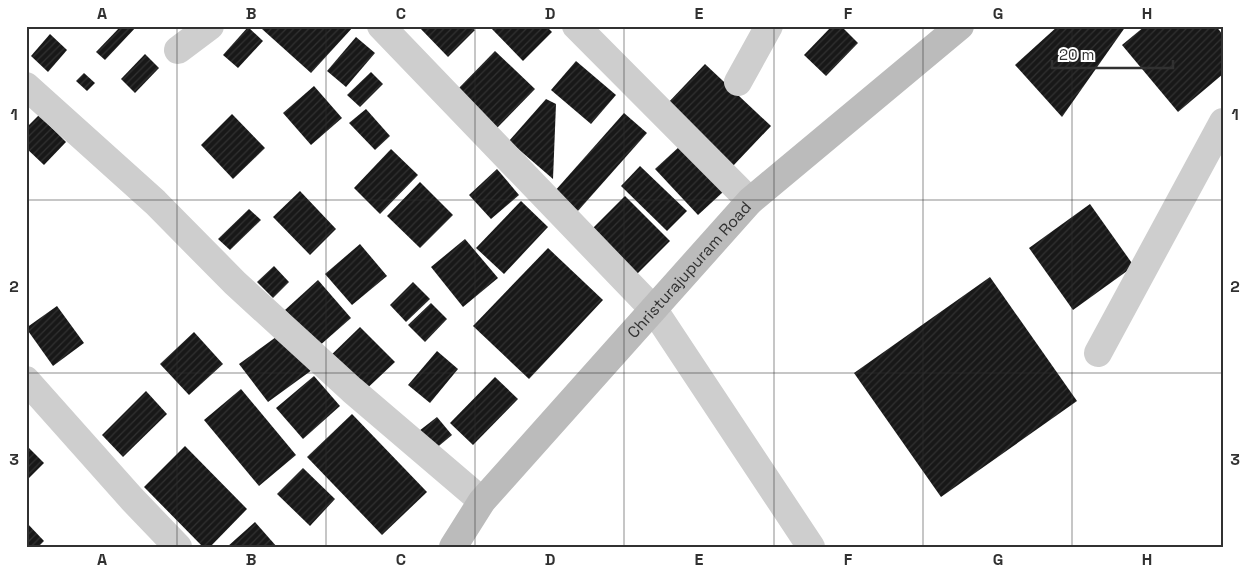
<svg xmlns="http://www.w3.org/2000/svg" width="1249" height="573" font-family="'Space Grotesk',sans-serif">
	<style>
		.building { fill: url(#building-hatch) }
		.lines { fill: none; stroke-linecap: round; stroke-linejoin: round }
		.street { stroke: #cecece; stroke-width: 28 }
		.secondary { stroke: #bbb; stroke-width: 28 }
		.grid { fill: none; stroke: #313131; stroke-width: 1; stroke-opacity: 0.55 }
		.labels { text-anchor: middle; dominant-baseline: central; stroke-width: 5; stroke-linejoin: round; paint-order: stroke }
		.street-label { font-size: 16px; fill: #313131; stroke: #fff }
		.neatline { fill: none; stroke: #313131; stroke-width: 2 }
		.grid-label { font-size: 16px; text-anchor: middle; font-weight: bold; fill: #313131 }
	</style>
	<defs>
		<pattern id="building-hatch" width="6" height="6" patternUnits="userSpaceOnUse" patternTransform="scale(1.25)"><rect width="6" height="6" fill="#181818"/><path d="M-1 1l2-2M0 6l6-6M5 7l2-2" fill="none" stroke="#313131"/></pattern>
	</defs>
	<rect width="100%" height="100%" fill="#fff"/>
	<g class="building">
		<path d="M 121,26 L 137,26 L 105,60 L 96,52 Z"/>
		<path d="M 264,26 L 354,26 L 311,73 L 262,29 Z"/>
		<path d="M 418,26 L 470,26 L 475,30 L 448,57 Z"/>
		<path d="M 489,26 L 546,26 L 552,32 L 523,61 Z"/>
		<path d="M 832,26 L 841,26 L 858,43 L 826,76 L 804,55 Z"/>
		<path d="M 1058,26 L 1126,26 L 1062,117 L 1015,65 Z"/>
		<path d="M 1145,26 L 1216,26 L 1223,35 L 1223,74 L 1178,112 L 1122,45 Z"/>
		<path d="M 248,27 L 263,41 L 238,68 L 223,55 Z"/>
		<path d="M 50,34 L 67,50 L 48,72 L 31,56 Z"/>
		<path d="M 356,37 L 375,53 L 346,87 L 327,71 Z"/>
		<path d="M 495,51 L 535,89 L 497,128 L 457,90 Z"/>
		<path d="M 145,54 L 159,68 L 135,93 L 121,79 Z"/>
		<path d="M 576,61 L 616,95 L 591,124 L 551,90 Z"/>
		<path d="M 705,64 L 771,126 L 732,167 L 666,105 Z"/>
		<path d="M 371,72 L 383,84 L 360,107 L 347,95 Z"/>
		<path d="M 84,73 L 95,83 L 87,91 L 76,81 Z"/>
		<path d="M 314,86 L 342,118 L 311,145 L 283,113 Z"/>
		<path d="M 546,99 L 556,104 L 553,179 L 509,141 Z"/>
		<path d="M 366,109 L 390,136 L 375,150 L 349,123 Z"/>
		<path d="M 624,113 L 647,133 L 577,212 L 554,192 Z"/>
		<path d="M 232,114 L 265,148 L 233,179 L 201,145 Z"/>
		<path d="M 39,115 L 66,142 L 44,165 L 26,148 L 26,128 Z"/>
		<path d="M 680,146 L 723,192 L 698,215 L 655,169 Z"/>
		<path d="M 391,149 L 418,175 L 380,214 L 354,188 Z"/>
		<path d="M 640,166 L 687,211 L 667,231 L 621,186 Z"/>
		<path d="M 497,169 L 519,195 L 491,219 L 469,195 Z"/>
		<path d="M 420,182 L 453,215 L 420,248 L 387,216 Z"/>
		<path d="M 300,191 L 336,229 L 310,255 L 273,217 Z"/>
		<path d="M 625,196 L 670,241 L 637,274 L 592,229 Z"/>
		<path d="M 521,201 L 548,227 L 504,274 L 476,248 Z"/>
		<path d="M 1090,204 L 1134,266 L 1073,310 L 1029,248 Z"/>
		<path d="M 249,209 L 261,220 L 230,250 L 218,239 Z"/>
		<path d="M 465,239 L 498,278 L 463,307 L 431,267 Z"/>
		<path d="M 360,244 L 387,276 L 352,305 L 325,274 Z"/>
		<path d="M 548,248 L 603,300 L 529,379 L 473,326 Z"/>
		<path d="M 274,266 L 289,282 L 273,298 L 257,282 Z"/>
		<path d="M 990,277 L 1077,401 L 941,497 L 854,373 Z"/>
		<path d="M 318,280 L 351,318 L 318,347 L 285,310 Z"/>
		<path d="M 413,282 L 430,299 L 406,322 L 390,305 Z"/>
		<path d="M 431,303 L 447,319 L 425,342 L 408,325 Z"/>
		<path d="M 57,306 L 84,343 L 53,366 L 26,328 Z"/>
		<path d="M 360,327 L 395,362 L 359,396 L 325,361 Z"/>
		<path d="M 194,332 L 223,364 L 189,395 L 160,364 Z"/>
		<path d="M 283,332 L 312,370 L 268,402 L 239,364 Z"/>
		<path d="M 437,351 L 458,369 L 430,403 L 408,385 Z"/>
		<path d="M 314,376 L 340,406 L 303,439 L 276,408 Z"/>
		<path d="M 495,377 L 518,399 L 473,445 L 450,423 Z"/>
		<path d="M 241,389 L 296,455 L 259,486 L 204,420 Z"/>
		<path d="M 146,391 L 167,414 L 123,457 L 102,435 Z"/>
		<path d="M 352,414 L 427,492 L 382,535 L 307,457 Z"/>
		<path d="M 437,417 L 452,435 L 434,450 L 419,431 Z"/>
		<path d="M 26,445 L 44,463 L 26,481 Z"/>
		<path d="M 185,446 L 247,509 L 210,547 L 203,547 L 144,487 Z"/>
		<path d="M 303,468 L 335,499 L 310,526 L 277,494 Z"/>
		<path d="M 26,522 L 44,541 L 38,547 L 26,547 Z"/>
		<path d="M 255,522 L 277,547 L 227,547 Z"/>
	</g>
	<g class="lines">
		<g class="street">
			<path d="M 381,26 L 654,310 L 811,547"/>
			<path d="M 576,26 L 750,201"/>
			<path d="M 178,50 L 210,26"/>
			<path d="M 738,82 L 769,26"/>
			<path d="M 26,86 L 155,202 L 235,283 L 352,390 L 482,501"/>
			<path d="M 1098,353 L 1223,122"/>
			<path d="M 26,380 L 132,499 L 178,547"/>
		</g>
		<path class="secondary" id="s1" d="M 453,547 L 482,501 L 750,201 L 960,26"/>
	</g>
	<path class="grid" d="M 177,26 L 177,547M 326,26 L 326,547M 475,26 L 475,547M 624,26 L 624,547M 774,26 L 774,547M 923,26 L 923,547M 1072,26 L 1072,547M 26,200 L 1223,200M 26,373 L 1223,373"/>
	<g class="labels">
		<g class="street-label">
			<text stroke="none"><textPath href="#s1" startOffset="365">Christurajupuram Road</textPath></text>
		</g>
	</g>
	<rect width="1249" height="573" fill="none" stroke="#ffffff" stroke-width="55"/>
	<path d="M1052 60v8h121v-8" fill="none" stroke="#313131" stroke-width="2.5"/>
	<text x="1059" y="60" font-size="15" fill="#313131" stroke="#ffffff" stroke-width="4" paint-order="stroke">20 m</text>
	<rect x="28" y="28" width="1194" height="518" class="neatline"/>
	<g class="grid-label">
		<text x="102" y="19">A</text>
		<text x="251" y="19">B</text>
		<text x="401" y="19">C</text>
		<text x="550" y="19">D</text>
		<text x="699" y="19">E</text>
		<text x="848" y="19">F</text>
		<text x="998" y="19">G</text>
		<text x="1147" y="19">H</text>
		<text x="14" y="120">1</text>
		<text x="1235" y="120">1</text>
		<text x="14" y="292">2</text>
		<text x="1235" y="292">2</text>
		<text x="14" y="465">3</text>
		<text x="1235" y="465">3</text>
		<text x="102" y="565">A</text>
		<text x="251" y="565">B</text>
		<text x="401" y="565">C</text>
		<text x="550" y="565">D</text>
		<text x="699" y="565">E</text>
		<text x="848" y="565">F</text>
		<text x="998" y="565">G</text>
		<text x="1147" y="565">H</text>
	</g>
</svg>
